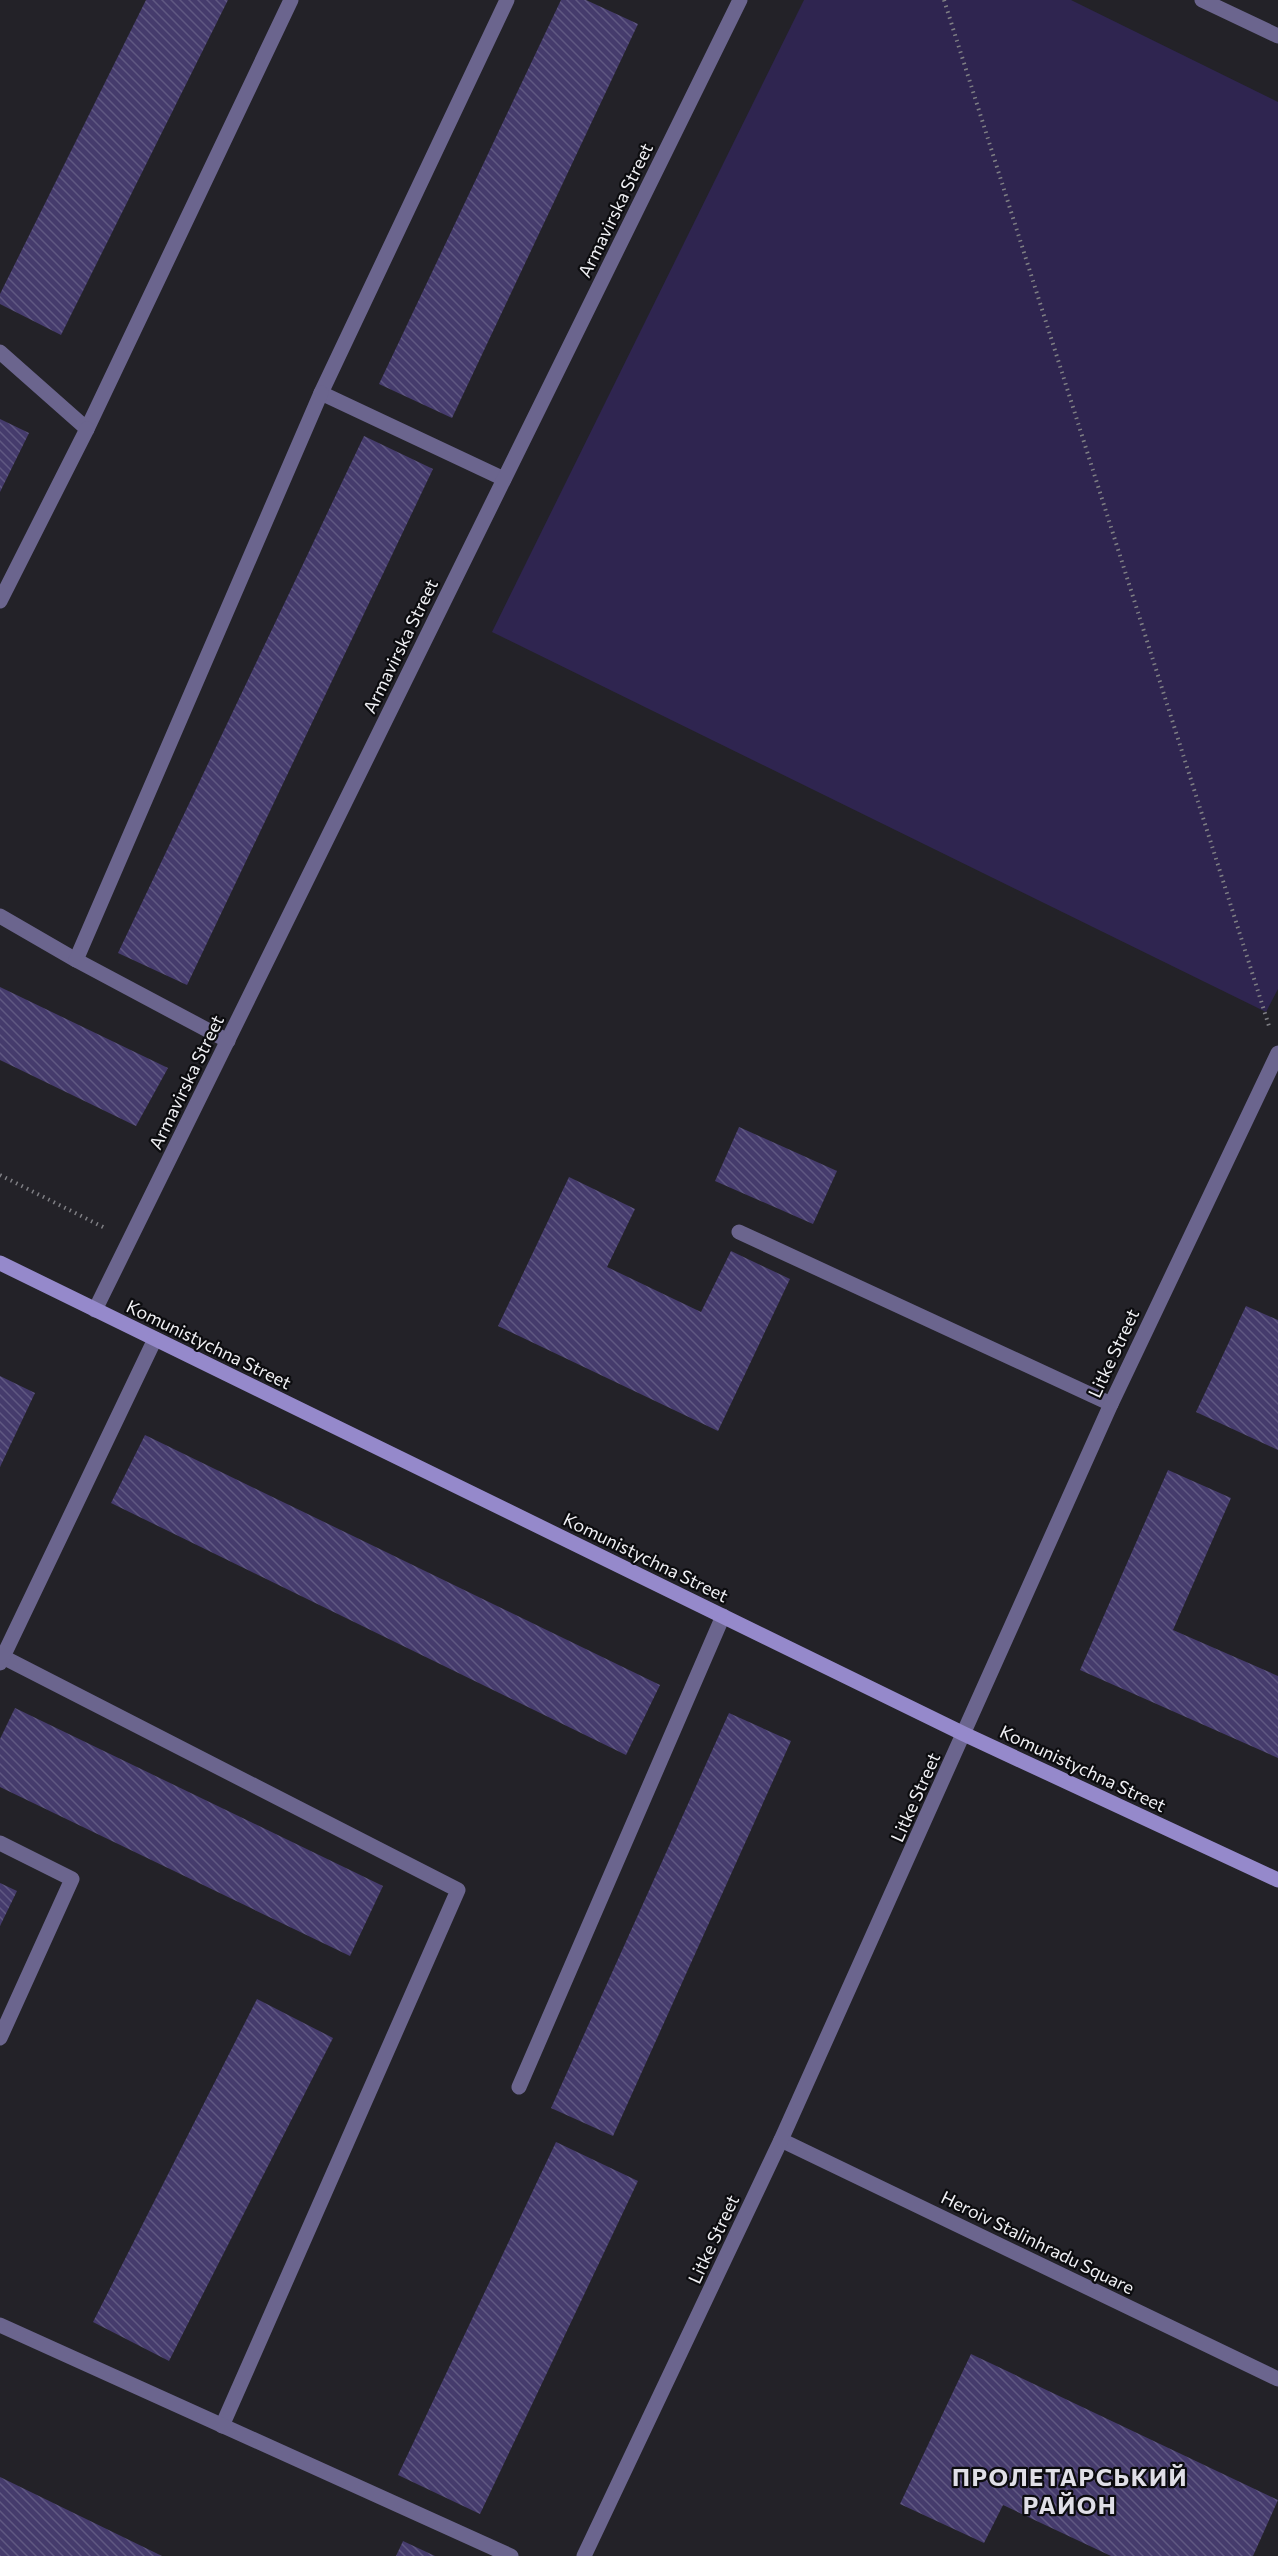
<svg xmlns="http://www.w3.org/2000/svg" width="1278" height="2556" font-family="Commissioner,sans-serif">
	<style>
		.grass { fill: #2f2550 }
		.building { fill: url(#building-back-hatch) }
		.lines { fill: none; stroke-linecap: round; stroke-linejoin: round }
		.path { stroke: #7f7f84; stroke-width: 4; stroke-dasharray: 1.5 4.5; stroke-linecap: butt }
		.lane { stroke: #6b658e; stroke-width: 15 }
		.street { stroke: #6b658e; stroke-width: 15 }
		.secondary { stroke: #9589cb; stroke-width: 15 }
		.labels { text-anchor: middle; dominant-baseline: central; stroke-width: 4.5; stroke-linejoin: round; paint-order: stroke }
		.street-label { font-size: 18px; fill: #f0f0f4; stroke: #0c0c0f }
		.district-label { font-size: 24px; font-weight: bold; letter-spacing: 1.5px; fill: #e0dfe7; stroke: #0c0c0f }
	</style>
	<defs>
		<pattern id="building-back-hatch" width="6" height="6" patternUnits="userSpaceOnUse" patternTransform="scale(1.5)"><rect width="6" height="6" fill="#453b6c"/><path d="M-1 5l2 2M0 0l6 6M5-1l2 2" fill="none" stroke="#605882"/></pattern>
	</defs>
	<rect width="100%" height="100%" fill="#232228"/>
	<path class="grass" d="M 804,0 L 1071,0 L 1278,102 L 1278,989 L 1266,1012 L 492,632 Z"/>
	<g class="building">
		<path d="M 146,0 L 228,0 L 61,335 L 0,304 L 0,294 Z"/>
		<path d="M 561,0 L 586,0 L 638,24 L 452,418 L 379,384 Z"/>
		<path d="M 0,419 L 29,433 L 0,492 Z"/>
		<path d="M 364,436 L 433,469 L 187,985 L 118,953 Z"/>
		<path d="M 0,987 L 168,1068 L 136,1126 L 0,1060 Z"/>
		<path d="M 739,1127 L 837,1171 L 813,1224 L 715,1181 Z"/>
		<path d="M 569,1177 L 635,1209 L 607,1267 L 701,1312 L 731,1251 L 790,1279 L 718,1431 L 498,1326 Z"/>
		<path d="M 1246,1306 L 1278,1320 L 1278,1450 L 1196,1412 Z"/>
		<path d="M 0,1376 L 35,1393 L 0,1467 Z"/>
		<path d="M 145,1435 L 660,1685 L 626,1755 L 111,1503 Z"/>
		<path d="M 1168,1470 L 1231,1498 L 1173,1630 L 1278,1676 L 1278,1758 L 1080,1670 Z"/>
		<path d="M 15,1708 L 383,1886 L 350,1956 L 0,1787 L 0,1739 Z"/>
		<path d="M 729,1713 L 791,1741 L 613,2136 L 551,2108 Z"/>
		<path d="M 0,1883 L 17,1891 L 0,1926 Z"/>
		<path d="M 257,1999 L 333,2038 L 169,2361 L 93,2322 Z"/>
		<path d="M 556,2142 L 638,2181 L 480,2514 L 398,2475 Z"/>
		<path d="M 971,2354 L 1278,2500 L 1253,2556 L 1111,2556 L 1003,2505 L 984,2543 L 900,2504 Z"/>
		<path d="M 0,2477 L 162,2556 L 0,2556 Z"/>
		<path d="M 403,2541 L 435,2556 L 396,2556 Z"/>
	</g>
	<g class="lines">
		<g class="path">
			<path d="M 944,0 L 1269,1026"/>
			<path d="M 0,1175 L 105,1228"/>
		</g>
		<g class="lane">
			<path d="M 0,352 L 87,429 L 291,0"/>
			<path d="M 504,479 L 321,393 L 507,0"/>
			<path d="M 0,601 L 87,429"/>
			<path d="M 0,916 L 76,960"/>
			<path d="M 228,1041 L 76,960 L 321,393"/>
			<path d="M 739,1232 L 1111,1404"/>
			<path d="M 3,1657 L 458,1890 L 222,2426"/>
			<path d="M 0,1663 L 155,1339"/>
			<path d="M 0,1843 L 72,1879 L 0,2038"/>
			<path d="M 519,2087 L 723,1616"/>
			<path d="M 0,2325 L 511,2556"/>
		</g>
		<g class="street">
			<path d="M 1202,0 L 1278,36"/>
			<path d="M 95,1310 L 740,0"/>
			<path d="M 781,2140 L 1278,2379"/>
			<path d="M 584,2556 L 781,2140 L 1111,1404 L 1278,1053"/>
		</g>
		<path class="secondary" d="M 0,1263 L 964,1734 L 1278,1880"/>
	</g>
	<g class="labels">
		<g class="street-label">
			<text transform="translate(615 210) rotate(-64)">Armavirska Street</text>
			<text transform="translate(400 646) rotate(-64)">Armavirska Street</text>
			<text transform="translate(186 1082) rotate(-64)">Armavirska Street</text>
			<text transform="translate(209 1344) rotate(26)">Komunistychna Street</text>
			<text transform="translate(1113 1353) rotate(-65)">Litke Street</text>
			<text transform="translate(646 1557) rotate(26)">Komunistychna Street</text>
			<text transform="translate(1083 1768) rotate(25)">Komunistychna Street</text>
			<text transform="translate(915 1797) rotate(-66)">Litke Street</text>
			<text transform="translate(713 2239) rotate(-65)">Litke Street</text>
			<text transform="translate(1038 2242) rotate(26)">Heroiv Stalinhradu Square</text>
		</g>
		<g class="district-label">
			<text x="1070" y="2476">ПРОЛЕТАРСЬКИЙ<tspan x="1070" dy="28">РАЙОН</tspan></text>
		</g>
	</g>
</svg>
